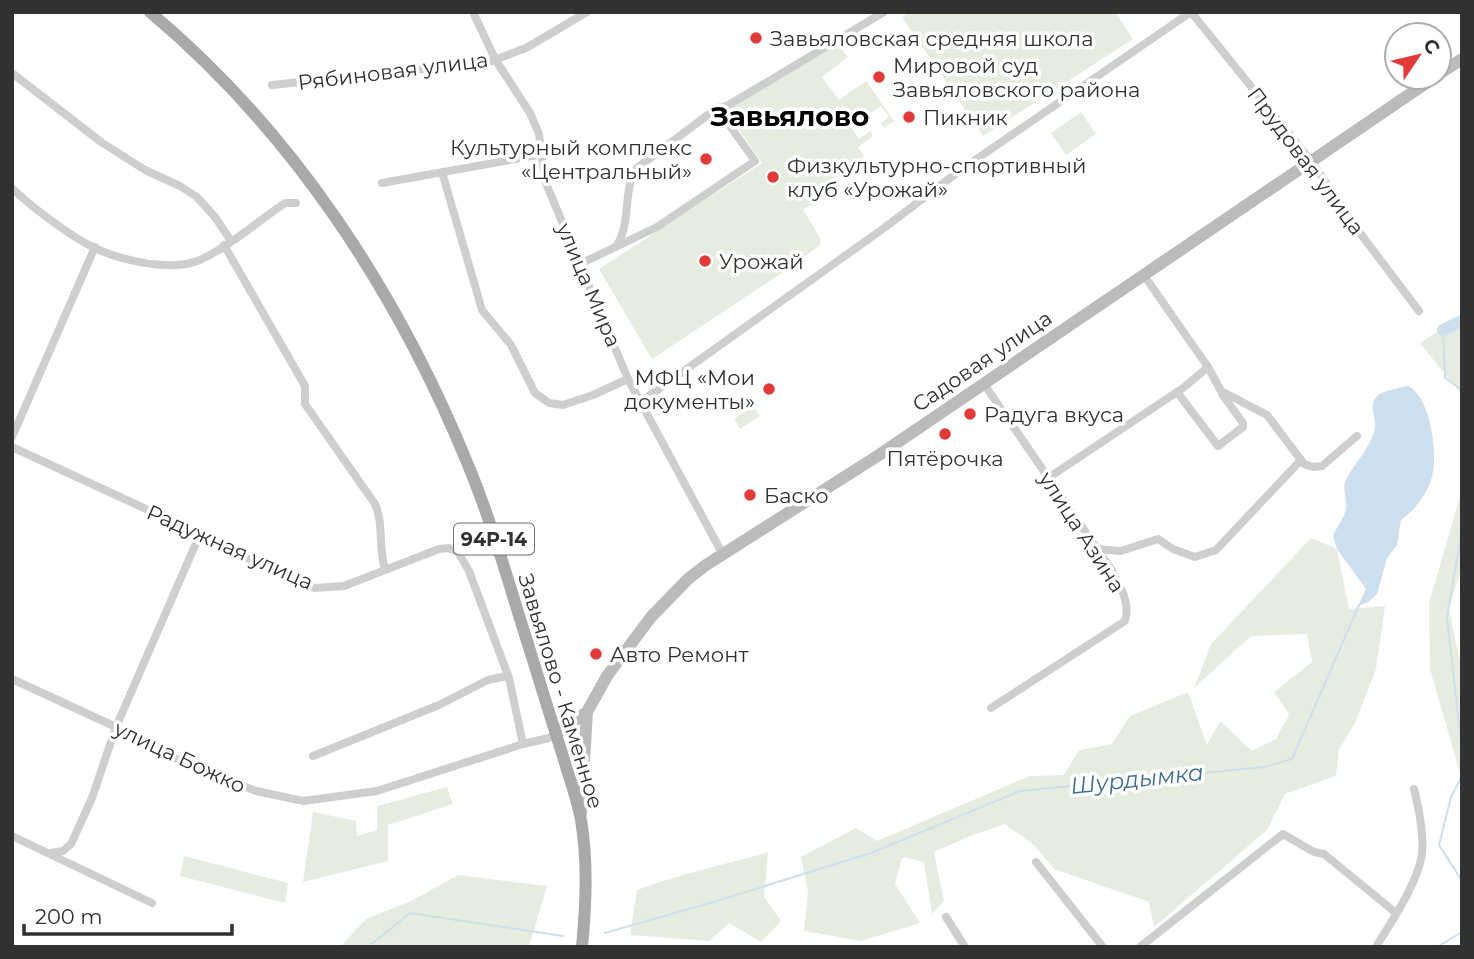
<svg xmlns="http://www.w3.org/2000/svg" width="1474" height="959" font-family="Montserrat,sans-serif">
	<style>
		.green { fill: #e6ede0 }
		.water { fill: #cddeec }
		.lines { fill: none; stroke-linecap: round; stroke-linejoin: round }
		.stream { stroke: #cddeec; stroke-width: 2 }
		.river { stroke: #cddeec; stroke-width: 12 }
		.street { stroke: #cecece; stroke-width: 8 }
		.secondary { stroke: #bbb; stroke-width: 12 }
		.primary { stroke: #a9a9a9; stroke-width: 12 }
		.poi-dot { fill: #e23a39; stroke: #fff; stroke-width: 2.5 }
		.labels { text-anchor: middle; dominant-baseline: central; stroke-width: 7; stroke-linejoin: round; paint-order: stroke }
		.shield { fill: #fff; stroke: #6f6f6f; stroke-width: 2 }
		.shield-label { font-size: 19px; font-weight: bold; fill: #313131 }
		.poi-label { font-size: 21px; fill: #313131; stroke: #fff; text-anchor: start }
		.street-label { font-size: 21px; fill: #313131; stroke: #fff }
		.water-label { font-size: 23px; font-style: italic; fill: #406c92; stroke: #fff }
		.district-label { font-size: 28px; font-weight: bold; fill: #000; stroke: #fff }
	</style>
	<rect width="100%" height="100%" fill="#fff"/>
	<g class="green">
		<path d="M 909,12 L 1115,12 L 1133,39 L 983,136 L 902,17 Z"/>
		<path d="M 837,43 L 848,57 L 822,77 L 839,100 L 866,81 L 894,121 L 884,128 L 881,123 L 889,117 L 881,106 L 851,127 L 859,139 L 870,131 L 873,136 L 858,147 L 864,156 L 820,188 L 826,198 L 803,209 L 820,238 L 821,244 L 794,265 L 652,359 L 599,269 L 762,163 L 726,111 Z"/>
		<path d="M 1081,112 L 1096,134 L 1066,155 L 1051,133 Z"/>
		<path d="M 1462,316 L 1462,342 L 1459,344 L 1462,349 L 1462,566 L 1449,609 L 1462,672 L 1462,780 L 1430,669 L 1429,603 L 1461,493 L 1460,393 L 1420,343 Z"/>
		<path d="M 753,406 L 760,416 L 740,429 L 734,419 Z"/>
		<path d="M 1311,538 L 1337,549 L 1349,609 L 1385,606 L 1376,669 L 1355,723 L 1339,750 L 1336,776 L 1285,794 L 1267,830 L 1154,927 L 1149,902 L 1054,869 L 1034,845 L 1005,824 L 970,836 L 934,852 L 944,901 L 932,914 L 924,862 L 902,857 L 895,884 L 920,923 L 861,941 L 804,931 L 808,892 L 801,857 L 856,828 L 877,841 L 1030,776 L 1064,775 L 1079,750 L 1112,744 L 1130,716 L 1188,692 L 1207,745 L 1220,721 L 1252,751 L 1276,739 L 1289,714 L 1274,692 L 1312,662 L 1307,634 L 1251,636 L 1194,688 L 1211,644 Z"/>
		<path d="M 447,787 L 453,804 L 388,825 L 388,861 L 303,882 L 313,812 L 356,821 L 357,836 L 377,830 L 377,806 Z"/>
		<path d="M 768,852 L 764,897 L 781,921 L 761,942 L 729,923 L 709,941 L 630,935 L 637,890 C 679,874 724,865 768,852 Z"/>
		<path d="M 184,856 L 288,883 L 285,903 L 180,876 Z"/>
		<path d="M 458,875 L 547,886 L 529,947 L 340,947 L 366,919 L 411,901 Z"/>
	</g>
	<path class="water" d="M 1408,386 C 1431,397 1438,454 1432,477 C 1427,494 1415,510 1401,520 L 1397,545 L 1387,558 L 1377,594 L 1368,602 L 1358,606 L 1366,589 L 1337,549 L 1333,536 C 1336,528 1343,520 1345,512 C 1349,501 1341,490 1346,480 C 1354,463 1372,447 1375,427 C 1376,416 1368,406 1377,396 C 1384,390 1400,388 1408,386 Z"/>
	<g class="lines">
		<g class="stream">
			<path d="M 1443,330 L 1445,378 L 1462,390"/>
			<path d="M 1462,529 L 1447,618 L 1462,750"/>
			<path d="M 1462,776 L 1451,797 L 1439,845 L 1462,881"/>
			<path d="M 605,933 L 710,903 L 871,853 L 1020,791 L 1264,767 L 1292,759 L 1359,605"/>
			<path d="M 368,947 L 410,913 L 563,936"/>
			<path d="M 1437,947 L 1462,932"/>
		</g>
		<path class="river" d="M 1443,330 L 1462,321"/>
		<g class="street">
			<path d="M 473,12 L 495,59 L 530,113 L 539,134 L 545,181 L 628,379 L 722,553"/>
			<path d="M 1191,12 L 1311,161 L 1363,237 L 1419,311"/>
			<path d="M 12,73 L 101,142 L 145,170 L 180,186 L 197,197 L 215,217 L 231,241"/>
			<path d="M 272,85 L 489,62 L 526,48 L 587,12"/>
			<path d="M 442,172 L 482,310 L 511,345 L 535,393 L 549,403 L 563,405 L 593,395 L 628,379"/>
			<path d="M 382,183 L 543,154"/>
			<path d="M 12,188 C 29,205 64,231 85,243 C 113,259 169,273 200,260 C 230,246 257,222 285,203 L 296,203"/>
			<path d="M 224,245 L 305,386 L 305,404 L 375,504 C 384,524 378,548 385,569"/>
			<path d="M 617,245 C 632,221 622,190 637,168 L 717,108 L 727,106 L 884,12"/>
			<path d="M 580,264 L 657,227 L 755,161 L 717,108"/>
			<path d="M 1143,274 L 1208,367 L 1221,391 L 1267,415 L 1304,464 L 1313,467 L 1322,466 L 1357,436"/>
			<path d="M 984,384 L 1111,569 C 1119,585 1131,602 1125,621 L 991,708"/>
			<path d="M 1177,392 L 1218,446 L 1243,427 L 1243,423 L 1222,394"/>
			<path d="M 639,403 L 884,228 L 962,169 L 1191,12"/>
			<path d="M 12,437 L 95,247"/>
			<path d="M 12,447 L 200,534 L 254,562 L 315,588 L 344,586 L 439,549 L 449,548 L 458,552 L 469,571 L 509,678 L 523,744"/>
			<path d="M 1048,478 L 1183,388 L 1208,367"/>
			<path d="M 1097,549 L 1121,551 L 1158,539 L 1173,549 L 1195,557 L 1216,550 L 1301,460"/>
			<path d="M 12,679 L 116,727 L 174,758 L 256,791 L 303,801 L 377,791 L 523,744 L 549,738 L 557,733"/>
			<path d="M 313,756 L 439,705 L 488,680 L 507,676"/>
			<path d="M 12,836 L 152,903"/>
			<path d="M 50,853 L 63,851 L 71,844 L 92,798 L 116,727 L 200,534"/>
			<path d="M 1036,862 L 1103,947"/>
			<path d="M 946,917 L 965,947"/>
			<path d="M 1140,947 L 1283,834 L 1314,852 L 1324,854 L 1396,913"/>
			<path d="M 1376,947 C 1391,922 1418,883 1422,854 C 1424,833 1419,809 1414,789"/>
		</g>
		<g class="secondary">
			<path d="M 1439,74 L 1462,59"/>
			<path d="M 557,733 L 587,712 L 607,676 L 651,617 L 688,579 L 706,565 L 879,455 L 1435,77"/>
			<path d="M 581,813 L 587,712"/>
		</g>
		<path class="primary" d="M 150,12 C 292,131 396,290 466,460 C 491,519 508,581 527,641 C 539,679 550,716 562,753 C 568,775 577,797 581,820 C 588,862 586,904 582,947"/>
	</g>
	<g class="poi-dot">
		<circle cx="756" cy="38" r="7"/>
		<circle cx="879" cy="77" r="7"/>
		<circle cx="909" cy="117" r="7"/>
		<circle cx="706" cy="159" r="7"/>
		<circle cx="773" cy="177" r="7"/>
		<circle cx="705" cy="261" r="7"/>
		<circle cx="769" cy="389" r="7"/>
		<circle cx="970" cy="414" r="7"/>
		<circle cx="945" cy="434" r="7"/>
		<circle cx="750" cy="495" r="7"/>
		<circle cx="596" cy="654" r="7"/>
	</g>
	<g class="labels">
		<rect class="shield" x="454" y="523.5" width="80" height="31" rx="5"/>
		<g class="shield-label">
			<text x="494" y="539">94Р-14</text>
		</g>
		<g class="poi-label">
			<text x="770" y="38">Завьяловская средняя школа</text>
			<text x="893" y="65">Мировой суд<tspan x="893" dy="24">Завьяловского района</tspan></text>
			<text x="923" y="117">Пикник</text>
			<text x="692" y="147" text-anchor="end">Культурный комплекс<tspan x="692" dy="24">«Центральный»</tspan></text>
			<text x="787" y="165">Физкультурно-спортивный<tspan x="787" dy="24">клуб «Урожай»</tspan></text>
			<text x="719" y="261">Урожай</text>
			<text x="755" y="377" text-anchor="end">МФЦ «Мои<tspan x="755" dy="24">документы»</tspan></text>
			<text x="984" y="414">Радуга вкуса</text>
			<text x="945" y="458" text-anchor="middle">Пятёрочка</text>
			<text x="764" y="495">Баско</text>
			<text x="610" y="654">Авто Ремонт</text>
		</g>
		<g class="street-label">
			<text transform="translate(393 71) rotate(-7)">Рябиновая улица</text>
			<text transform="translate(1306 161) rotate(53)">Прудовая улица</text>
			<text transform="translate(589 285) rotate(67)">улица Мира</text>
			<text transform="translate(982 361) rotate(-34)">Садовая улица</text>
			<text transform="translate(1082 532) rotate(57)">улица Азина</text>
			<text transform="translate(230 547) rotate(24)">Радужная улица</text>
			<text transform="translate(561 691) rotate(73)">Завьялово - Каменное</text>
			<text transform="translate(180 757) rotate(25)">улица Божко</text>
		</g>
		<g class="water-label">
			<text transform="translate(1137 779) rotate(-6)">Шурдымка</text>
		</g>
		<g class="district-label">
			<text x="790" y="116">Завьялово</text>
		</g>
	</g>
	<rect width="1474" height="959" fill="none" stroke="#313131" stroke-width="28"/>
	<g transform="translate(1418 56) rotate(55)"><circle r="33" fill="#ffffff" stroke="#adadad" stroke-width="2"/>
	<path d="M0-5L12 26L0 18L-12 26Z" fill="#e23a39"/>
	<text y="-10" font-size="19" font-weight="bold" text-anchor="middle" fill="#313131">С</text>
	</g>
	<path d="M24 924v10h208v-10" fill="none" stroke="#313131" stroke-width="3.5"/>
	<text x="35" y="924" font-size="21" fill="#313131" stroke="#ffffff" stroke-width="5" paint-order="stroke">200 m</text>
</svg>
